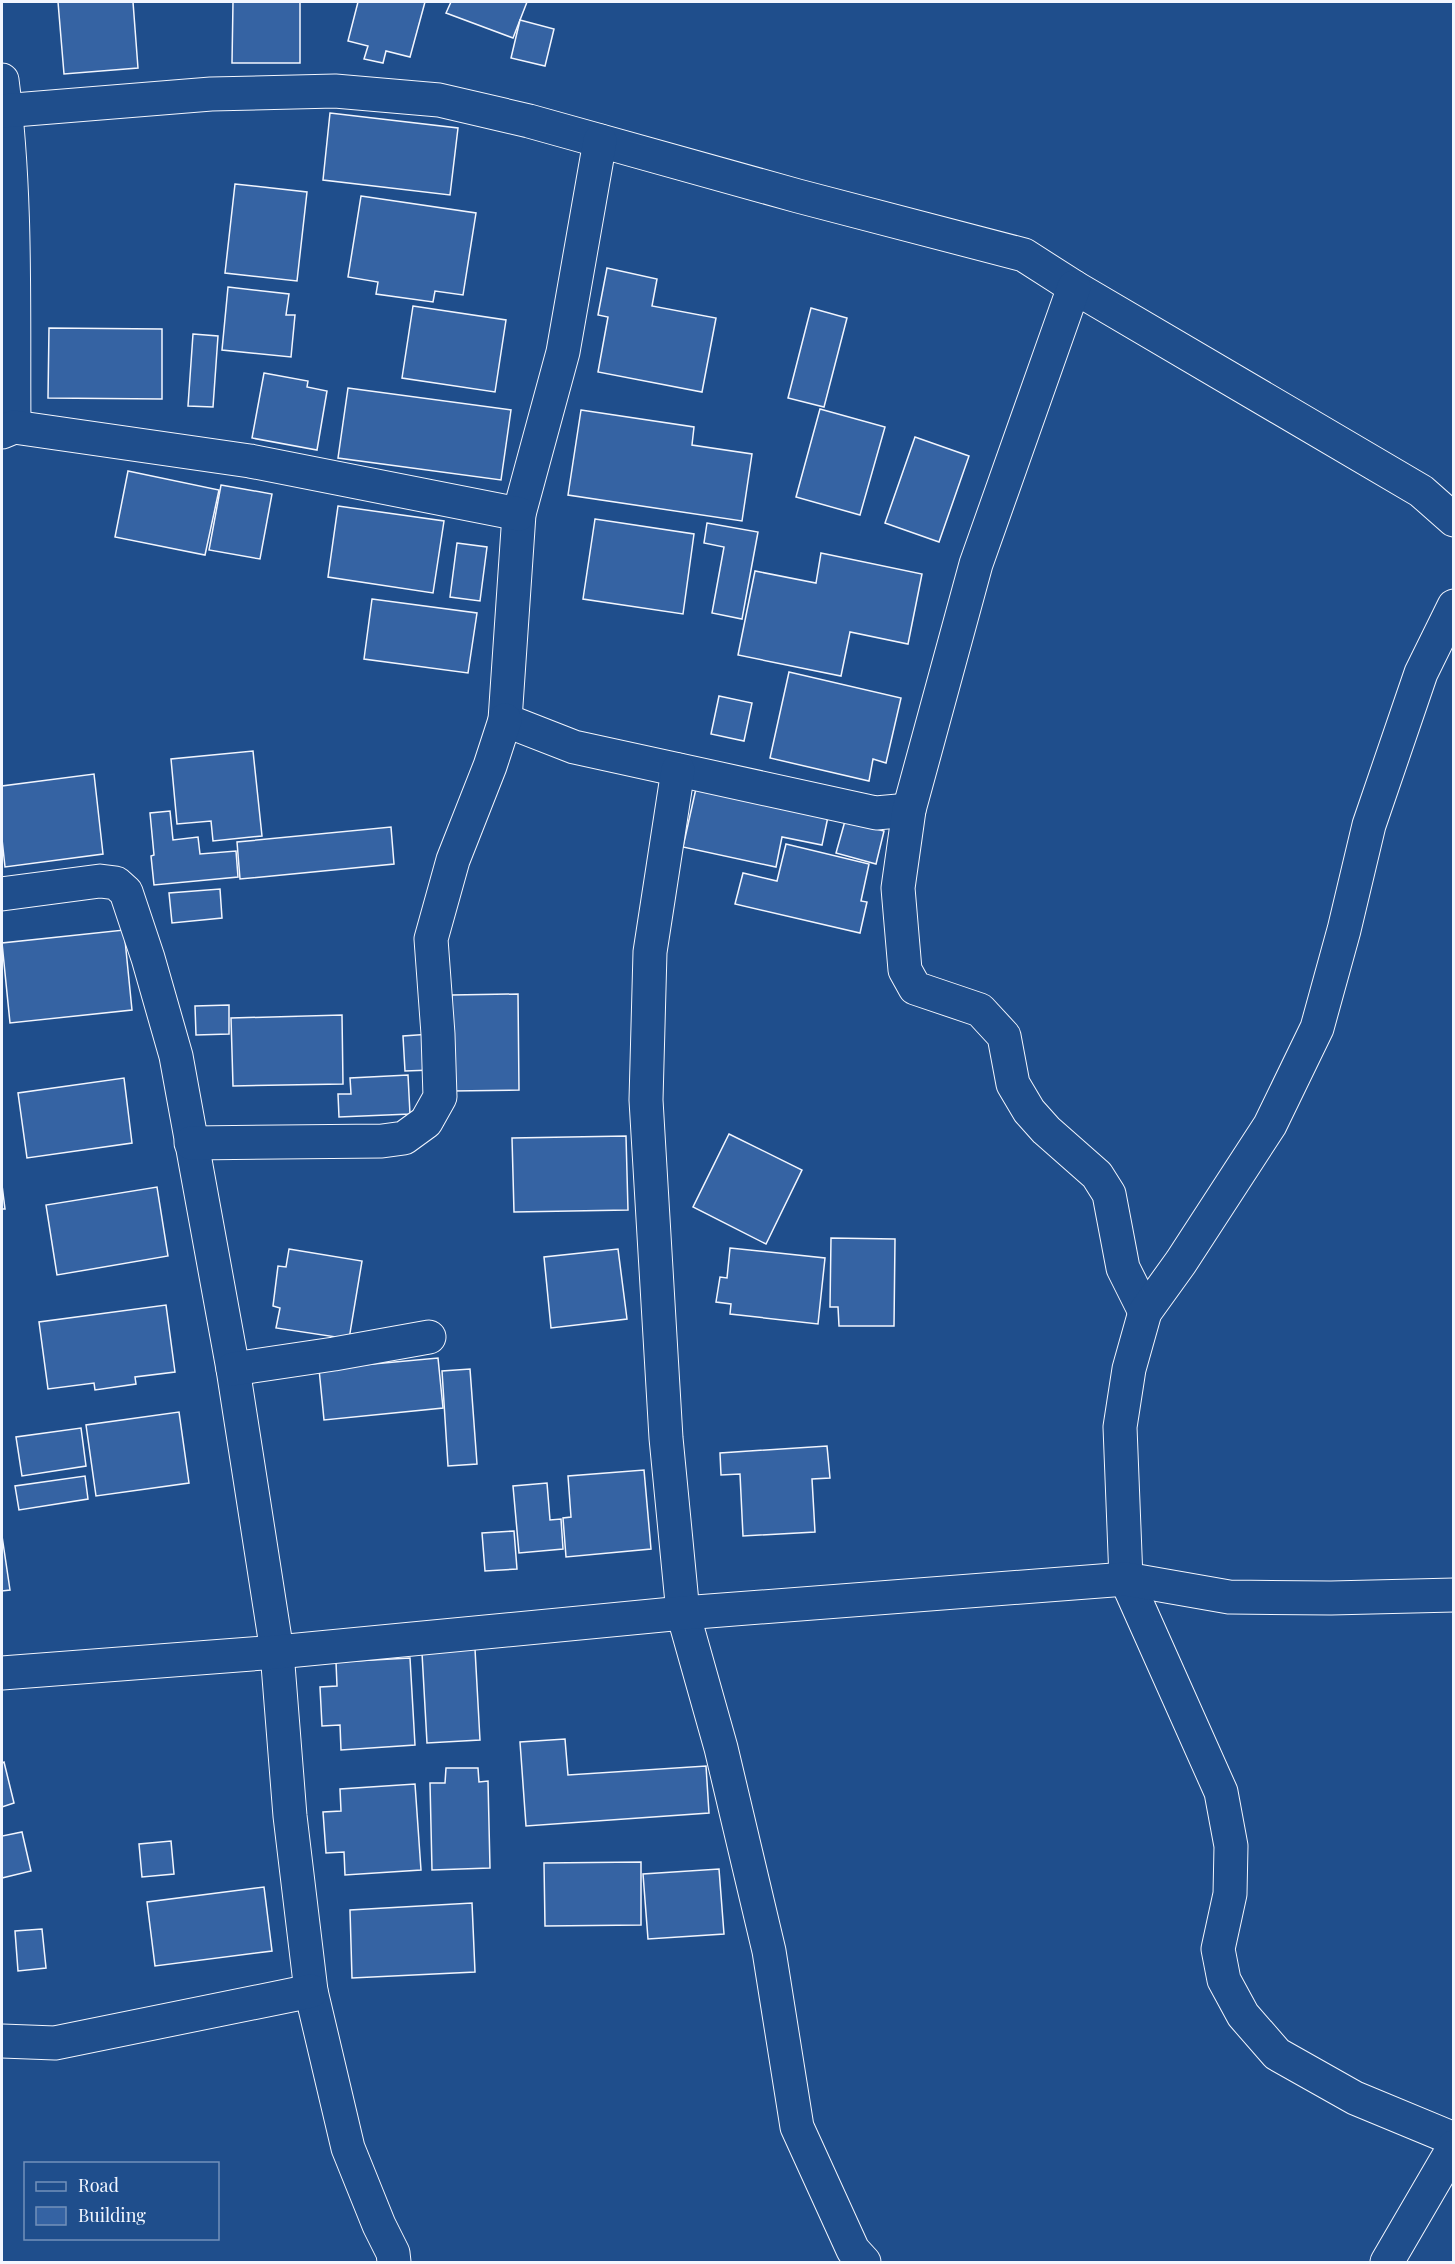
<svg xmlns="http://www.w3.org/2000/svg" width="1455" height="2264" font-family="'Playfair Display',serif">
	<style>
		.building { fill: #3563a3; stroke: #f2f6ff; stroke-width: 1.5 }
		.lines { fill: none; stroke-linecap: round; stroke-linejoin: round }
		.minor-casing { stroke: #f2f6ff; stroke-width: 35 }
		.minor { stroke: #1f4e8c; stroke-width: 33 }
	</style>
	<rect width="100%" height="100%" fill="#1f4e8c"/>
	<g class="building">
		<path d="M 58,2 L 133,2 L 138,68 L 64,74 Z"/>
		<path d="M 233,2 L 300,2 L 300,63 L 232,63 Z"/>
		<path d="M 358,2 L 425,2 L 410,57 L 386,51 L 383,63 L 364,59 L 368,46 L 348,41 Z"/>
		<path d="M 451,2 L 527,2 L 513,38 L 446,13 Z"/>
		<path d="M 520,20 L 554,29 L 545,66 L 511,58 Z"/>
		<path d="M 330,113 L 458,128 L 450,195 L 323,180 Z"/>
		<path d="M 235,184 L 307,192 L 297,281 L 225,273 Z"/>
		<path d="M 361,196 L 476,213 L 463,295 L 435,291 L 433,302 L 376,294 L 378,282 L 348,277 Z"/>
		<path d="M 607,268 L 657,279 L 652,306 L 716,318 L 702,392 L 598,372 L 608,317 L 598,315 Z"/>
		<path d="M 228,287 L 289,294 L 286,315 L 295,315 L 291,357 L 222,350 Z"/>
		<path d="M 413,306 L 506,320 L 495,392 L 402,378 Z"/>
		<path d="M 811,308 L 847,318 L 824,407 L 788,398 Z"/>
		<path d="M 49,328 L 162,329 L 162,399 L 48,398 Z"/>
		<path d="M 193,334 L 218,336 L 213,407 L 188,406 Z"/>
		<path d="M 264,373 L 308,381 L 307,387 L 327,391 L 317,450 L 252,438 Z"/>
		<path d="M 348,388 L 511,410 L 501,480 L 338,458 Z"/>
		<path d="M 820,409 L 885,427 L 860,515 L 796,497 Z"/>
		<path d="M 581,410 L 694,427 L 692,445 L 752,454 L 742,521 L 568,495 Z"/>
		<path d="M 915,437 L 969,456 L 939,542 L 885,523 Z"/>
		<path d="M 128,471 L 219,490 L 205,555 L 115,537 Z"/>
		<path d="M 221,485 L 272,494 L 260,559 L 209,550 Z"/>
		<path d="M 338,506 L 444,521 L 433,593 L 328,577 Z"/>
		<path d="M 595,519 L 694,534 L 683,614 L 583,599 Z"/>
		<path d="M 707,523 L 758,532 L 742,619 L 712,613 L 724,547 L 704,543 Z"/>
		<path d="M 457,543 L 487,547 L 480,601 L 450,597 Z"/>
		<path d="M 821,553 L 922,574 L 908,644 L 850,632 L 841,676 L 738,655 L 755,571 L 816,583 Z"/>
		<path d="M 372,599 L 477,613 L 468,673 L 364,659 Z"/>
		<path d="M 789,672 L 901,698 L 886,763 L 873,759 L 869,781 L 770,758 Z"/>
		<path d="M 719,696 L 752,703 L 744,741 L 711,734 Z"/>
		<path d="M 253,751 L 262,836 L 213,841 L 211,821 L 177,824 L 171,759 Z"/>
		<path d="M 94,774 L 103,854 L 5,867 L 2,839 L 2,786 Z"/>
		<path d="M 697,784 L 829,812 L 822,845 L 782,837 L 776,867 L 683,847 Z"/>
		<path d="M 170,811 L 173,840 L 198,837 L 200,854 L 236,851 L 238,877 L 154,885 L 151,856 L 154,855 L 150,813 Z"/>
		<path d="M 845,821 L 884,831 L 876,864 L 836,853 Z"/>
		<path d="M 391,827 L 394,864 L 240,879 L 237,842 Z"/>
		<path d="M 786,844 L 869,864 L 861,901 L 867,902 L 860,933 L 735,904 L 743,873 L 777,881 Z"/>
		<path d="M 220,889 L 222,918 L 172,923 L 169,893 Z"/>
		<path d="M 124,930 L 132,1010 L 10,1023 L 2,943 Z"/>
		<path d="M 518,994 L 519,1090 L 452,1091 L 452,995 Z"/>
		<path d="M 229,1005 L 229,1034 L 196,1035 L 195,1006 Z"/>
		<path d="M 342,1015 L 343,1084 L 233,1086 L 231,1018 Z"/>
		<path d="M 431,1034 L 432,1070 L 405,1071 L 403,1036 Z"/>
		<path d="M 408,1075 L 410,1114 L 339,1117 L 338,1094 L 351,1094 L 350,1078 Z"/>
		<path d="M 124,1078 L 132,1143 L 27,1158 L 18,1093 Z"/>
		<path d="M 729,1134 L 802,1170 L 766,1244 L 693,1207 Z"/>
		<path d="M 626,1136 L 628,1210 L 514,1212 L 512,1138 Z"/>
		<path d="M 2,1185 L 5,1209 L 2,1209 Z"/>
		<path d="M 157,1187 L 168,1256 L 57,1275 L 46,1205 Z"/>
		<path d="M 831,1238 L 895,1239 L 894,1326 L 839,1326 L 838,1307 L 830,1307 Z"/>
		<path d="M 730,1248 L 825,1258 L 818,1324 L 730,1314 L 731,1304 L 716,1302 L 720,1277 L 727,1278 Z"/>
		<path d="M 289,1249 L 362,1261 L 349,1339 L 276,1328 L 280,1308 L 273,1306 L 278,1266 L 286,1267 Z"/>
		<path d="M 618,1249 L 627,1319 L 551,1328 L 544,1257 Z"/>
		<path d="M 166,1305 L 175,1372 L 135,1377 L 136,1384 L 95,1390 L 94,1383 L 48,1389 L 39,1322 Z"/>
		<path d="M 438,1358 L 443,1408 L 324,1420 L 319,1369 Z"/>
		<path d="M 470,1369 L 477,1464 L 448,1466 L 442,1371 Z"/>
		<path d="M 179,1412 L 189,1483 L 96,1496 L 86,1425 Z"/>
		<path d="M 81,1428 L 86,1466 L 22,1476 L 16,1437 Z"/>
		<path d="M 827,1446 L 830,1478 L 812,1479 L 815,1532 L 743,1536 L 740,1474 L 721,1475 L 720,1453 Z"/>
		<path d="M 644,1470 L 651,1549 L 566,1557 L 563,1518 L 571,1517 L 568,1476 Z"/>
		<path d="M 85,1476 L 88,1499 L 19,1510 L 15,1486 Z"/>
		<path d="M 547,1483 L 550,1520 L 561,1519 L 563,1549 L 519,1553 L 513,1486 Z"/>
		<path d="M 514,1531 L 517,1569 L 485,1571 L 482,1533 Z"/>
		<path d="M 2,1536 L 10,1590 L 2,1591 Z"/>
		<path d="M 475,1649 L 480,1740 L 427,1743 L 422,1653 Z"/>
		<path d="M 410,1658 L 415,1745 L 341,1750 L 340,1725 L 322,1726 L 320,1687 L 337,1686 L 336,1662 Z"/>
		<path d="M 565,1739 L 568,1775 L 706,1766 L 709,1813 L 526,1826 L 520,1742 Z"/>
		<path d="M 4,1762 L 14,1803 L 2,1807 L 2,1763 Z"/>
		<path d="M 446,1768 L 478,1768 L 479,1782 L 488,1781 L 490,1868 L 432,1870 L 430,1783 L 445,1783 Z"/>
		<path d="M 415,1784 L 421,1870 L 345,1875 L 344,1852 L 326,1853 L 323,1812 L 341,1811 L 340,1789 Z"/>
		<path d="M 22,1832 L 31,1871 L 2,1878 L 2,1836 Z"/>
		<path d="M 171,1841 L 174,1874 L 142,1877 L 139,1844 Z"/>
		<path d="M 641,1862 L 641,1925 L 545,1926 L 544,1863 Z"/>
		<path d="M 719,1869 L 724,1934 L 648,1939 L 643,1874 Z"/>
		<path d="M 264,1887 L 272,1951 L 155,1966 L 147,1902 Z"/>
		<path d="M 472,1903 L 475,1972 L 352,1978 L 350,1910 Z"/>
		<path d="M 42,1929 L 46,1968 L 18,1971 L 15,1931 Z"/>
	</g>
	<g class="lines">
		<defs>
			<g id="minor">
				<path d="M 2,80 C 17,195 13,311 14,427"/>
				<path d="M 2,111 L 211,94 L 335,91 L 439,100 L 529,121 L 798,196 L 1024,255 L 1074,287 L 1421,491 L 1454,520"/>
				<path d="M 600,141 L 563,352 L 519,514 L 505,720 L 574,747 L 876,813 L 909,810"/>
				<path d="M 1074,287 L 976,564 L 909,810 L 898,888 L 905,970 L 915,988 L 980,1010 L 1004,1036 L 1013,1084 L 1029,1111 L 1046,1130 L 1097,1175 L 1109,1194 L 1123,1268 L 1145,1312"/>
				<path d="M 2,432 L 14,427 L 250,461 L 519,514"/>
				<path d="M 1454,606 L 1421,673 L 1369,825 L 1344,930 L 1317,1028 L 1270,1125 L 1181,1262 L 1145,1312 L 1129,1369 L 1120,1427 L 1126,1579 L 1221,1792 L 1231,1846 L 1230,1894 L 1218,1949 L 1224,1980 L 1243,2015 L 1277,2054 L 1355,2098 L 1454,2139"/>
				<path d="M 678,770 L 650,952 L 646,1100 L 666,1438 L 683,1613 L 721,1748 L 769,1951 L 797,2127 L 853,2250 L 864,2262"/>
				<path d="M 2,894 L 100,881 L 116,883 L 126,892 L 148,958 L 176,1056 L 233,1369 L 277,1652 L 290,1816 L 311,1991 L 348,2148 L 379,2225 L 393,2253 L 394,2262"/>
				<path d="M 191,1143 L 382,1141 L 404,1138 L 426,1122 L 440,1097 L 438,1034 L 431,939 L 453,860 L 490,766 L 505,720"/>
				<path d="M 233,1369 L 334,1354 L 429,1337"/>
				<path d="M 2,1673 L 277,1652 L 683,1613 L 1126,1579 L 1229,1597 L 1331,1598 L 1454,1595"/>
				<path d="M 2,2041 L 55,2043 L 311,1991"/>
				<path d="M 1387,2262 L 1454,2147"/>
			</g>
		</defs>
		<use href="#minor" class="minor-casing"/>
		<use href="#minor" class="minor"/>
	</g>
	<rect width="1455" height="2264" fill="none" stroke="#f2f6ff" stroke-width="6"/>
	<rect x="24" y="2162" width="195" height="78" fill="#1f4e8c" stroke="#7391ba" stroke-width="1.5"/>
	<rect x="36" y="2182" width="30" height="9" fill="#1f4e8c" stroke="#7391ba" stroke-width="1.5"/>
	<text x="78" y="2192" font-size="18" fill="#f2f6ff">Road</text>
	<rect x="36" y="2207" width="30" height="18" fill="#3563a3" stroke="#7391ba" stroke-width="1.5"/>
	<text x="78" y="2222" font-size="18" fill="#f2f6ff">Building</text>
</svg>
